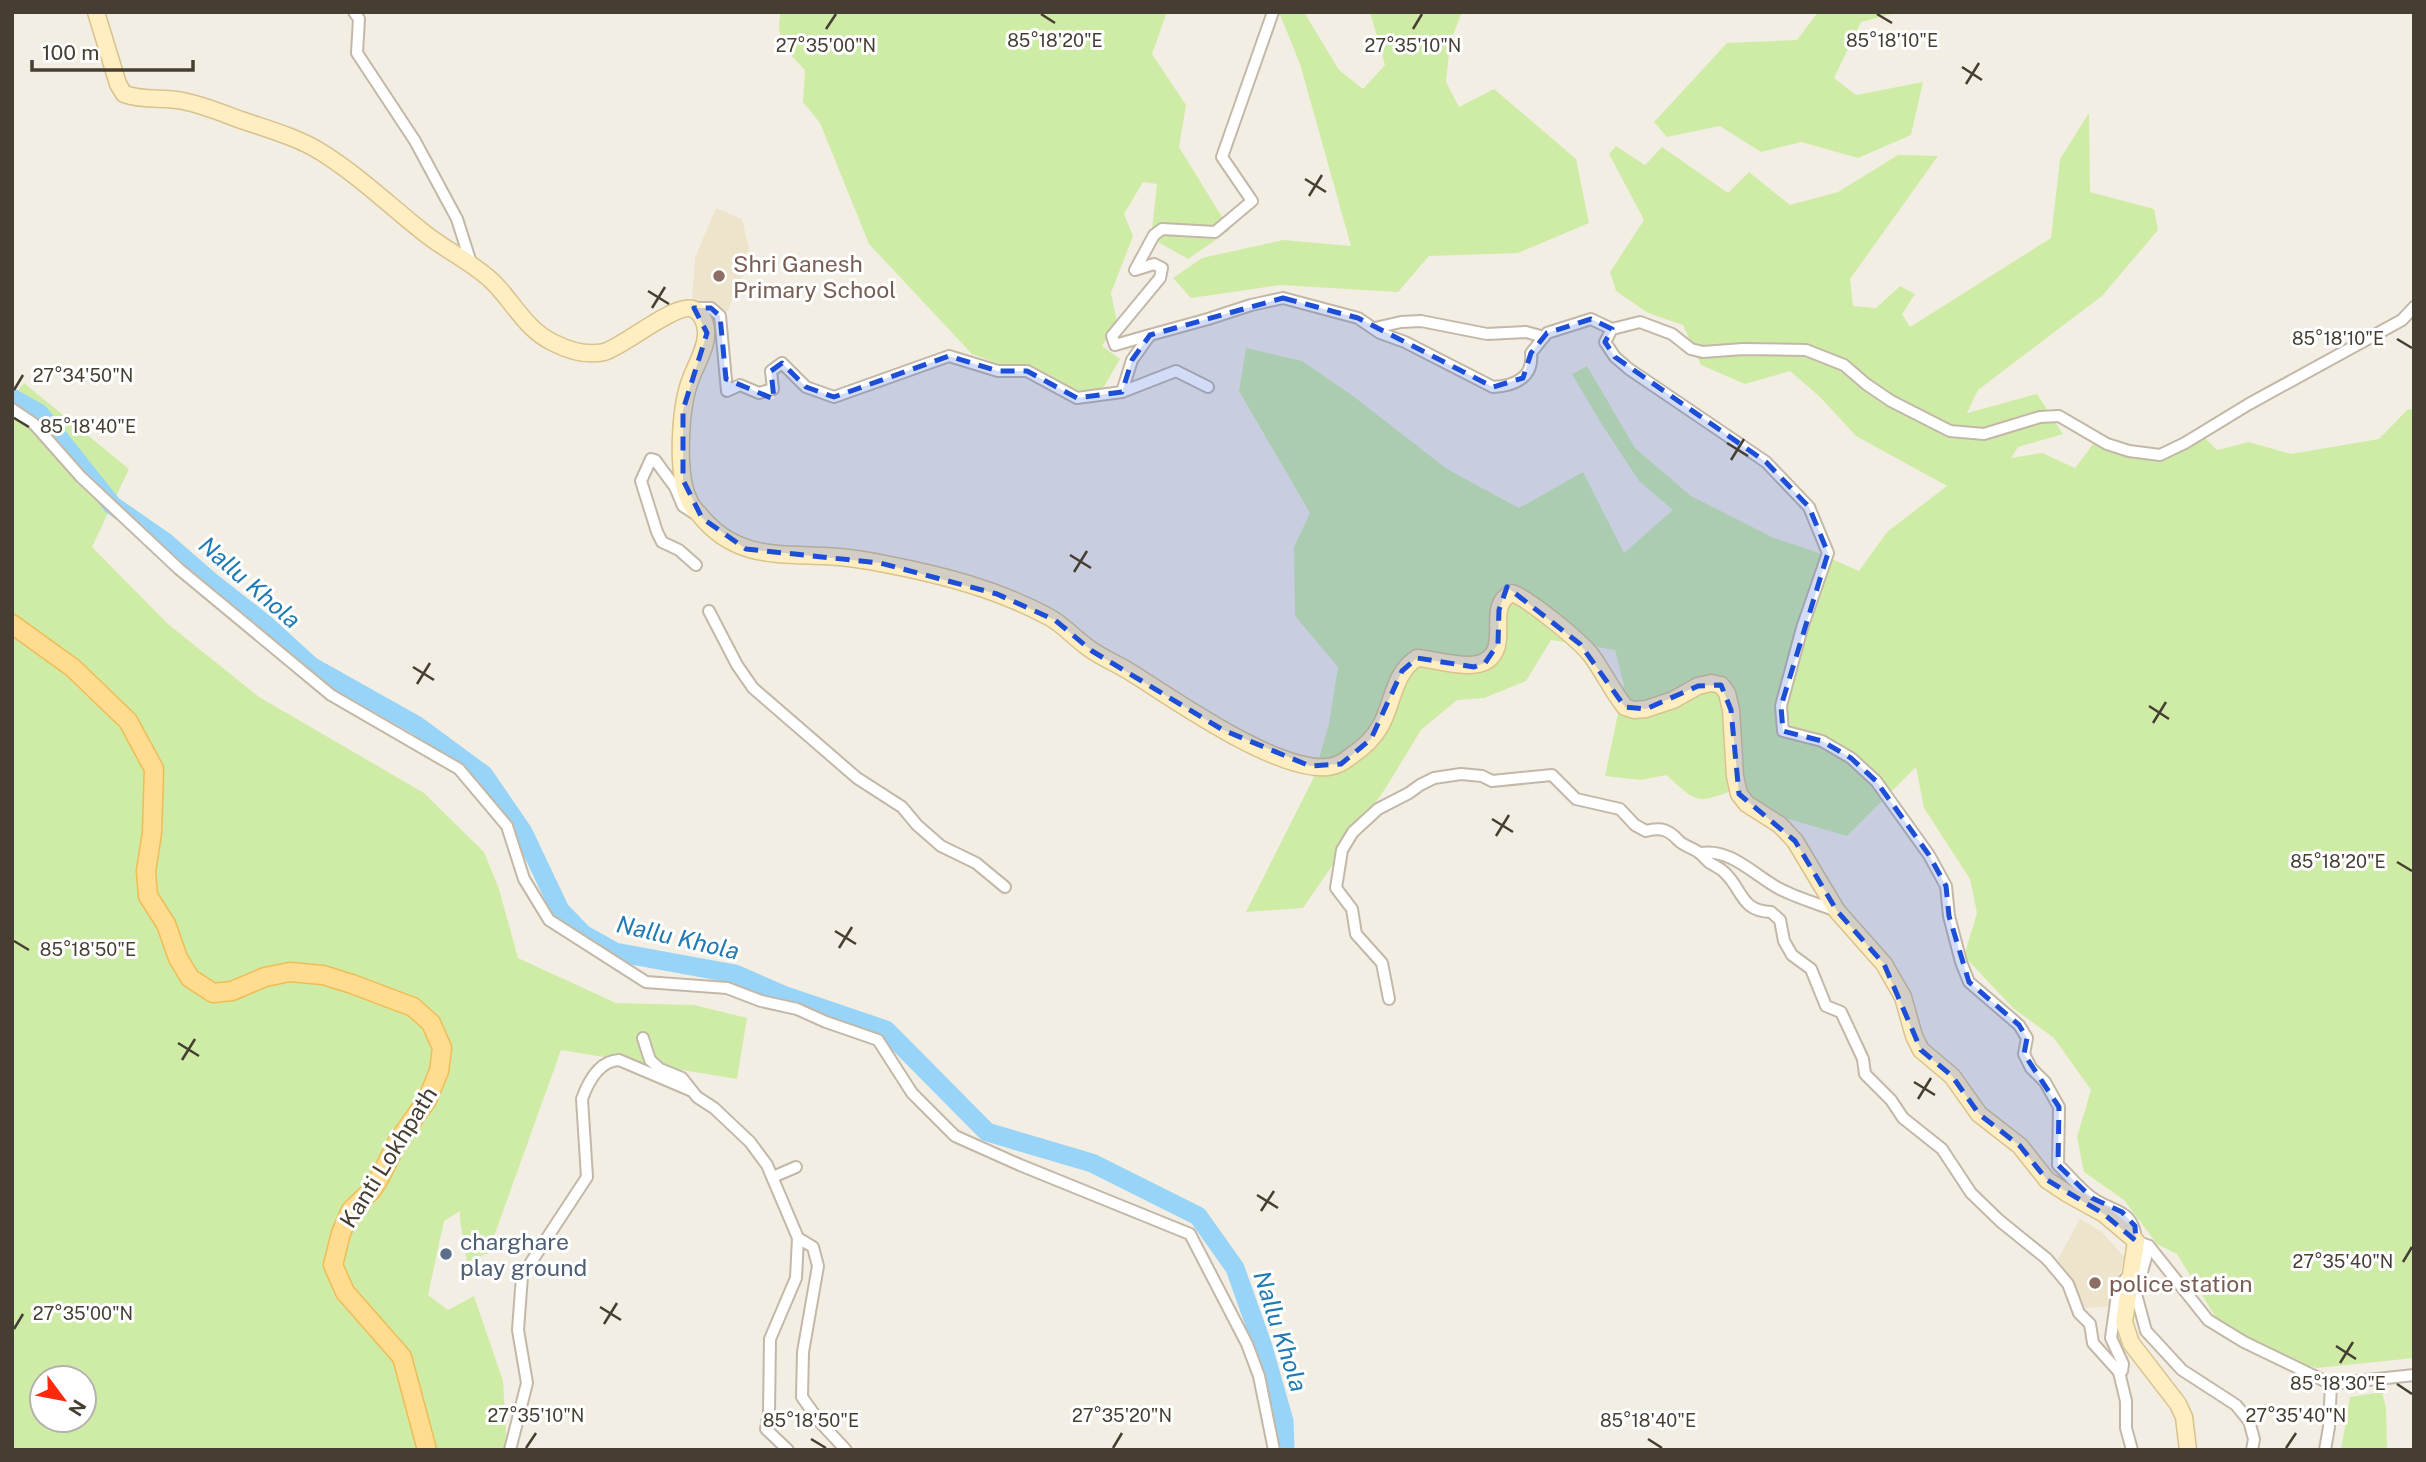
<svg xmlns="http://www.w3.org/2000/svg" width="2426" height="1462" font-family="'Public Sans',sans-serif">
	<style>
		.education { fill: #eee3cb }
		.green { fill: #cfeca7; fill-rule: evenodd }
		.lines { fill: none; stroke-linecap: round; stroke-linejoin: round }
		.river { stroke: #98d4f7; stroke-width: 19 }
		.street-casing { stroke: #c3b8a8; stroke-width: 14 }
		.secondary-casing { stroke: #d8c28d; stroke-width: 19 }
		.primary-casing { stroke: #f0bc55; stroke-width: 21 }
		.street { stroke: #fff; stroke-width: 10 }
		.secondary { stroke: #ffeec1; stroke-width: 16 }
		.primary { stroke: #ffdc90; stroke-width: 18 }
		.marked { fill: #1d4ed8; fill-opacity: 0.2; stroke: #1d4ed8; stroke-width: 5; stroke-dasharray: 14 9; stroke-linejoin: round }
		.ticks { fill: none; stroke: #463e32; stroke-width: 2.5 }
		.education-dot { fill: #8d6e63; stroke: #fff; stroke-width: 2.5 }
		.service-dot { fill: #5c6f8a; stroke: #fff; stroke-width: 2.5 }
		.labels { text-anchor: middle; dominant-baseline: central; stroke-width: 6; stroke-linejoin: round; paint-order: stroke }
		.education-label { font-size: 23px; fill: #785e54; stroke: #fff; text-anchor: start }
		.street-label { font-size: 23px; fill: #463e32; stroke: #fff }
		.service-label { font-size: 23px; fill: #4e5e75; stroke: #fff; text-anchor: start }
		.water-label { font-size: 24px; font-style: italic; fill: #207ab3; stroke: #fff }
		.ticks-label { font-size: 18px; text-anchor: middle; fill: #463e32; stroke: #fff; stroke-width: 6; stroke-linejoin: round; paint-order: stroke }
	</style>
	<rect width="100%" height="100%" fill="#f3eee3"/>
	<g class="education">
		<path d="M 716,208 L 742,219 L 751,258 L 727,312 L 692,302 L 695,258 Z"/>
		<path d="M 2080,1219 L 2101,1231 L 2124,1257 L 2112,1306 L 2086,1308 L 2058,1259 Z"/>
	</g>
	<g class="green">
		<path d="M 781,12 L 1167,12 L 1152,54 L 1186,105 L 1179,147 L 1230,230 L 1188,259 L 1151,238 L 1157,184 L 1143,182 L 1124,214 L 1133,236 L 1111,293 L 1117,322 L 1102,346 L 1120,359 L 1096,400 L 972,354 L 869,244 L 820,123 L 803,102 L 805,70 C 788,53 774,38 781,12 Z"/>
		<path d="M 1279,12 L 1304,12 L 1339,70 L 1363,89 L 1385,65 L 1370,12 L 1462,12 L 1450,43 L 1446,82 L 1459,107 L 1494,89 L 1576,159 L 1589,223 L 1518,253 L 1429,256 L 1398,292 L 1280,285 L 1191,298 L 1173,278 L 1202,258 L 1283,240 L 1351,246 L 1300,64 Z"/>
		<path d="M 1818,12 L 1900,12 L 1861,22 L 1834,78 L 1856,95 L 1923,82 L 1911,135 L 1858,158 L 1801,142 L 1761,152 L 1720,126 L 1667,137 L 1654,122 L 1727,43 L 1797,40 Z"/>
		<path d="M 2089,113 L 2090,192 L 2154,209 L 2158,230 L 2102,296 L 1978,390 L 1967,413 L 2037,394 L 2063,434 L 2018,447 L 2011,458 L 2042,453 L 2075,468 L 2100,435 L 2128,453 L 2162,459 L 2198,431 L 2217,450 L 2249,442 L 2291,454 L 2379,439 L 2408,409 L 2414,410 L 2414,1358 L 2317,1368 L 2284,1359 L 2218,1321 L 2177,1254 L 2157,1244 L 2124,1200 L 2084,1172 L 2077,1137 L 2091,1090 L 2054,1038 L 2013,1008 L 1964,956 L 1977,913 L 1970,879 L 1924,808 L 1916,767 L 1847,836 L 1775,815 L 1737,789 C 1695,804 1699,804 1666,775 L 1641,780 L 1605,776 L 1624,685 L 1615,650 L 1551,640 L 1526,681 L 1484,698 L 1457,700 L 1421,730 L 1387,786 L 1303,908 L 1246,912 L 1313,779 L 1329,724 L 1338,667 L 1295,616 L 1294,547 L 1310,513 L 1239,391 L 1246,348 L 1302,361 L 1353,396 L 1447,469 L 1519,508 L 1583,472 L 1624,553 L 1673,510 L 1639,481 L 1601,423 L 1572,374 L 1587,366 L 1635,448 L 1691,496 L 1774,538 L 1816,552 L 1859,571 L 1887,532 L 1947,486 L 1856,436 L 1820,397 L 1790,371 L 1745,384 L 1701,365 L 1683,325 L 1648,313 L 1616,291 L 1610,272 L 1644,220 L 1609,154 L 1616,146 L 1645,165 L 1662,147 L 1728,193 L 1749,172 L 1790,205 L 1838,192 L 1898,155 L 1938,156 L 1850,279 L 1853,306 L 1876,308 L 1900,286 L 1915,294 L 1902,314 L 1910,327 L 2051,238 L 2060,159 Z"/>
		<path d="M 24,383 L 129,469 L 92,547 L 168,624 L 259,697 L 424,793 L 484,852 L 499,889 L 518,958 L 616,1003 L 694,1005 L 747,1018 L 737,1079 L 561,1050 L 488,1253 L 467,1262 L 460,1220 L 460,1211 L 444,1221 L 428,1295 L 448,1310 L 474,1296 L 503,1381 L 507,1450 L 12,1450 L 12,398 ZM 42,1378 L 84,1378 L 84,1420 L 42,1420 Z"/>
		<path d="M 2382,1392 L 2386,1408 L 2387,1450 L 2341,1450 L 2350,1397 Z"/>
	</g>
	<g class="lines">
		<path class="river" d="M 12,398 L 39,413 L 112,505 L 164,541 L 210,581 L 265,624 L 311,666 L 416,725 L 484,775 L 523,832 L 560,910 L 583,934 L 615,952 L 735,974 L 783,995 L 886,1030 L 987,1132 L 1092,1163 L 1198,1216 L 1235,1268 L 1263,1347 L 1284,1421 L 1285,1450"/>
		<defs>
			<g id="street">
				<path d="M 354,12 L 359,19 L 357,53 L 415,141 L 457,219 L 472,266"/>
				<path d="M 694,308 L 711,308 L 720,316 L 727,391 L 740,385 L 759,393 L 773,389 L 771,371 L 782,363 L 806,387 L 834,397 L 949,356 L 998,371 L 1027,371 L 1077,398 L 1122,392 L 1176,371 L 1208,387"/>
				<path d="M 1375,328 L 1401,322 L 1421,321 L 1487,334 L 1526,332 L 1544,337"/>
				<path d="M 1150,335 L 1115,345 L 1112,336 L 1160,278 L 1162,268 L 1154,264 L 1135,270 L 1154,235 L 1162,229 L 1215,232 L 1252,201 L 1222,157 L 1273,12"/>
				<path d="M 1122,392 L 1132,360 L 1150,335 L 1208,319 L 1251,305 L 1283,298 L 1358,318 L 1380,333 L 1405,342 L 1493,387 C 1515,386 1534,377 1531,353 L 1547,333 L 1591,319 L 1612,329"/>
				<path d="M 12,409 L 34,424 L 81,477 L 179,569 L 331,695 L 459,769 L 507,826 L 524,879 L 549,920 L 646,982 L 727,988 L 761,1001 L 797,1009 L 826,1022 L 878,1040 L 912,1093 L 955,1136 L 1020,1165 L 1190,1234 L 1247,1344 L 1259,1376 L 1274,1450"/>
				<path d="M 694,513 L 683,506 L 675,487 L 655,460 L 651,459 L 641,481 L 657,532 L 662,542 L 679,550 L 696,565"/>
				<path d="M 709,611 L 737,665 L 753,688 L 857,778 L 902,807 L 917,825 L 941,846 L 976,863 L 1005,887"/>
				<path d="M 1701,853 C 1731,848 1755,876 1780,889 C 1797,898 1818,904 1837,911"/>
				<path d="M 1389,999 L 1382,963 L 1356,934 L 1352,909 L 1336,888 L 1342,850 L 1353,832 L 1378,809 L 1409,793 L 1420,785 L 1434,778 L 1461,774 L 1482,776 L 1492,781 L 1552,775 L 1576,799 L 1620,809 L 1635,825 L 1646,831 C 1662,827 1669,830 1679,841 C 1684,846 1693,848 1698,852 C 1703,855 1706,860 1710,863 C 1715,866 1720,868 1724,872 C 1743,889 1740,911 1771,912 L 1780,920 L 1784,941 L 1792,955 L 1811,969 L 1826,1006 L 1841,1012 L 1863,1059 L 1865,1074 L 1891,1100 L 1903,1118 L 1942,1149 L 1971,1193 L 2000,1221 L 2047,1259 L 2068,1284 L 2079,1313 L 2090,1324 L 2093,1343 L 2119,1372 L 2126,1401 L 2126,1428 L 2132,1450"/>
				<path d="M 643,1038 L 650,1060 L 660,1069 L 682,1078 L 697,1097 L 714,1108 L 750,1142 L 767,1165 L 798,1238 L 813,1247 L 818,1266 L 803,1352 L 802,1397 L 819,1421 L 846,1450"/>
				<path d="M 773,1177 L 796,1167"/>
				<path d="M 2149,1246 L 2208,1320 L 2244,1342 L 2331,1384"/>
				<path d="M 2119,1372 L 2122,1371 L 2123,1364 L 2111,1338 L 2118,1288 L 2129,1275"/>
				<path d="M 510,1450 L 527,1383 L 518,1330 L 522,1276 L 587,1177 L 582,1099 C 588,1082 599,1061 619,1060 L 692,1091"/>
				<path d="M 788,1450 L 766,1429 L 769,1412 L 770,1339 L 796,1278 L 798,1238"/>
				<path d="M 2252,1450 L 2254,1439 L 2249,1421 L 2236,1405 L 2182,1370 L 2146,1331 L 2136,1294 L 2149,1246 L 2136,1241 C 2134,1207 2111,1213 2091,1197 C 2079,1188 2069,1175 2058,1165 L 2059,1107 L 2045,1082 L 2031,1068 L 2024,1054 L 2027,1038 L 2019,1025 L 1969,982 L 1961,962 L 1949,916 L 1946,886 L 1929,855 L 1876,781 L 1851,758 L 1822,741 L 1783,731 L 1781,706 L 1802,628 L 1828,553 L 1809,507 L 1766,462 L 1629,369 L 1615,357 L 1605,342 L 1612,329 L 1640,322 L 1672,334 L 1691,349 L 1703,352 L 1743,349 L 1806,350 L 1844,365 L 1866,384 L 1891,401 L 1950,431 L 1984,434 L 2040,417 L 2059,416 L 2107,444 L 2129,451 L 2160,455 L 2185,443 L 2249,404 L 2402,320 L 2414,307"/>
				<path d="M 2325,1450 L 2329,1427 L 2331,1384 L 2414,1375"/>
			</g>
			<path id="secondary" d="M 96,12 L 118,84 L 124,94 C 143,101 163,97 183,101 C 203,105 222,113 241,120 C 267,129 297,137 321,152 C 358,175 389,205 423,232 C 445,250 472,262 493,282 C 514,303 526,330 554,343 C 568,350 587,356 604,352 C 625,346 679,299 695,310 C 702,314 706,324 706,332 C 707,348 695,366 690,381 C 680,408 676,474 689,500 C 691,506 695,510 699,514 C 734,558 775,554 825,556 C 845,557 866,560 885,564 C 942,575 997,589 1049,617 C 1064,625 1075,639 1090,649 C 1104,659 1120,665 1135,675 C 1178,702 1277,772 1328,767 C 1337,766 1344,762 1351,756 C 1363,748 1374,738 1381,725 C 1393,703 1394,672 1417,658 C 1439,659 1481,676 1494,653 C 1505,635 1488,604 1512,593 C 1529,599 1579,640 1591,655 C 1603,671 1612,691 1625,707 L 1634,710 L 1646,709 L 1673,700 L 1698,686 L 1711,683 L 1721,685 L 1727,693 L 1731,710 L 1735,776 L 1739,794 L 1747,804 L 1780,825 L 1795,841 L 1837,911 L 1884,964 L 1903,997 L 1914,1036 L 1921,1050 L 1952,1076 L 1979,1114 L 2020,1146 L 2047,1180 L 2068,1194 L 2104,1214 L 2136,1241 L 2124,1322 L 2131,1343 L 2178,1404 L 2184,1417 L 2188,1450"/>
			<path id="primary" d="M 12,624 L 73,668 L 128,721 L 154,769 L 152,833 L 146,871 L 148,896 L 166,924 L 178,958 L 190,978 L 213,993 L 232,991 L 265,977 L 290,972 L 323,975 L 352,984 L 413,1007 L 431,1023 L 442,1048 L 439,1071 L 427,1100 L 398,1141 L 381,1175 L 372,1190 L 351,1210 L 341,1233 L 333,1265 L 345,1292 L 402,1357 L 427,1450"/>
		</defs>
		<use href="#street" class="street-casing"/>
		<use href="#secondary" class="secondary-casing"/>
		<use href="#primary" class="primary-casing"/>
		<use href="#street" class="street"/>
		<use href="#secondary" class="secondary"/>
		<use href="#primary" class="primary"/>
	</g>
	<path class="marked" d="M 1283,298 L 1358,318 L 1493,387 L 1523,378 L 1531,353 L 1547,333 L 1591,319 L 1612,329 L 1605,342 L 1615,357 L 1766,462 L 1809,507 L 1828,553 L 1781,706 L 1783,731 L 1822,741 L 1851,758 L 1876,781 L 1929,855 L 1946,886 L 1949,916 L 1969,982 L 2019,1025 L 2027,1038 L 2024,1054 L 2059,1107 L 2058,1165 L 2092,1198 L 2122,1212 L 2135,1226 L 2136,1241 L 2104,1214 L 2047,1180 L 2020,1146 L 1979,1114 L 1952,1076 L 1921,1050 L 1884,964 L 1837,911 L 1795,841 L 1739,794 L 1731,710 L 1721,685 L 1698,686 L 1646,709 L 1625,707 L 1580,644 L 1507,587 L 1499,610 L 1498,644 L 1485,663 L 1474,667 L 1417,658 L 1402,671 L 1371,739 L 1341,764 L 1310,766 L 1223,730 L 1092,651 L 1055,620 L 997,594 L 880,563 L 746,549 L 702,518 L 683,480 L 683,410 L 707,333 L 694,308 L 711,308 L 720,316 L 726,379 L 774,399 L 771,371 L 782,363 L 806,387 L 834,397 L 949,356 L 998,371 L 1027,371 L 1077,398 L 1122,392 L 1132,360 L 1150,335 Z"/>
	<path class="ticks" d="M 1041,14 L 1055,23M 1877,14 L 1892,23M 826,29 L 836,14M 1413,29 L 1422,14M 1962,67 L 1982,80M 1966,84 L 1979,63M 1305,179 L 1326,192M 1309,196 L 1322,175M 648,291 L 669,304M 652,308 L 665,287M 2397,339 L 2412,348M 14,390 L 23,375M 14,418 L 29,427M 1727,443 L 1748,456M 1731,460 L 1744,439M 1070,555 L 1091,568M 1074,572 L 1087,551M 413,667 L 434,680M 417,684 L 430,663M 2149,706 L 2169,719M 2153,723 L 2166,702M 1492,819 L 1513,832M 1496,836 L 1509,815M 2397,862 L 2412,871M 835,931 L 856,944M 14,941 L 29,950M 839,948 L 852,927M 178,1043 L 199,1056M 182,1060 L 195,1039M 1914,1082 L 1935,1095M 1918,1099 L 1931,1078M 1257,1195 L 1278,1208M 1261,1211 L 1274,1191M 2403,1262 L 2412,1247M 600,1307 L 621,1320M 604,1324 L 617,1303M 14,1329 L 23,1314M 2336,1346 L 2356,1359M 2340,1363 L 2353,1342M 2397,1384 L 2412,1394M 811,1439 L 826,1448M 1648,1439 L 1662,1448M 526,1448 L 536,1433M 1113,1448 L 1122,1433M 2286,1448 L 2296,1433"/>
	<g class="education-dot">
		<circle cx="719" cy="276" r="7"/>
		<circle cx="2095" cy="1283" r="7"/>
	</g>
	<circle class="service-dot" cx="446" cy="1254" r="7"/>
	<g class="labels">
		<g class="education-label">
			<text x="733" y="263">Shri Ganesh<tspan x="733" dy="26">Primary School</tspan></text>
			<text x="2109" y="1283">police station</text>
		</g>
		<g class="street-label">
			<text transform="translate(388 1157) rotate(-58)">Kanti Lokhpath</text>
		</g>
		<g class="service-label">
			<text x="460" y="1241">charghare<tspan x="460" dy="26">play ground</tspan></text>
		</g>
		<g class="water-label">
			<text transform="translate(250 582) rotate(41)">Nallu Khola</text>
			<text transform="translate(678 937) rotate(13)">Nallu Khola</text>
			<text transform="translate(1281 1331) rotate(72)">Nallu Khola</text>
		</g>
	</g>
	<g class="ticks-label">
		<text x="1055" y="47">85°18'20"E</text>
		<text x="1892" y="47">85°18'10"E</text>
		<text x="826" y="52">27°35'00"N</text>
		<text x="1413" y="52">27°35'10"N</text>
		<text x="2338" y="345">85°18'10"E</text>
		<text x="83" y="382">27°34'50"N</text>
		<text x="88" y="433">85°18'40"E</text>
		<text x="2338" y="868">85°18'20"E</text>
		<text x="88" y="956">85°18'50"E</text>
		<text x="2343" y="1268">27°35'40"N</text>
		<text x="83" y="1320">27°35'00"N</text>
		<text x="2338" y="1390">85°18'30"E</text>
		<text x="536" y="1422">27°35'10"N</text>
		<text x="1122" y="1422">27°35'20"N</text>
		<text x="2296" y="1422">27°35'40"N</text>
		<text x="811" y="1427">85°18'50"E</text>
		<text x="1648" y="1427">85°18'40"E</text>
	</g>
	<rect width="2426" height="1462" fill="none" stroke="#463e32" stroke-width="28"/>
	<g transform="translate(63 1399) rotate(122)"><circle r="33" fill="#ffffff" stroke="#b5b2ad" stroke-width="2"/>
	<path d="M0-5L12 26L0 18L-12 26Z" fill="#ff2a0e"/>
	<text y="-10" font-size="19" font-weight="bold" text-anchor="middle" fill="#463e32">N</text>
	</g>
	<path d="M32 60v10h161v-10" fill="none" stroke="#463e32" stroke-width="3.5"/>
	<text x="42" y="60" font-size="21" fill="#463e32" stroke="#ffffff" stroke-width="5" paint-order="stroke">100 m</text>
</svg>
